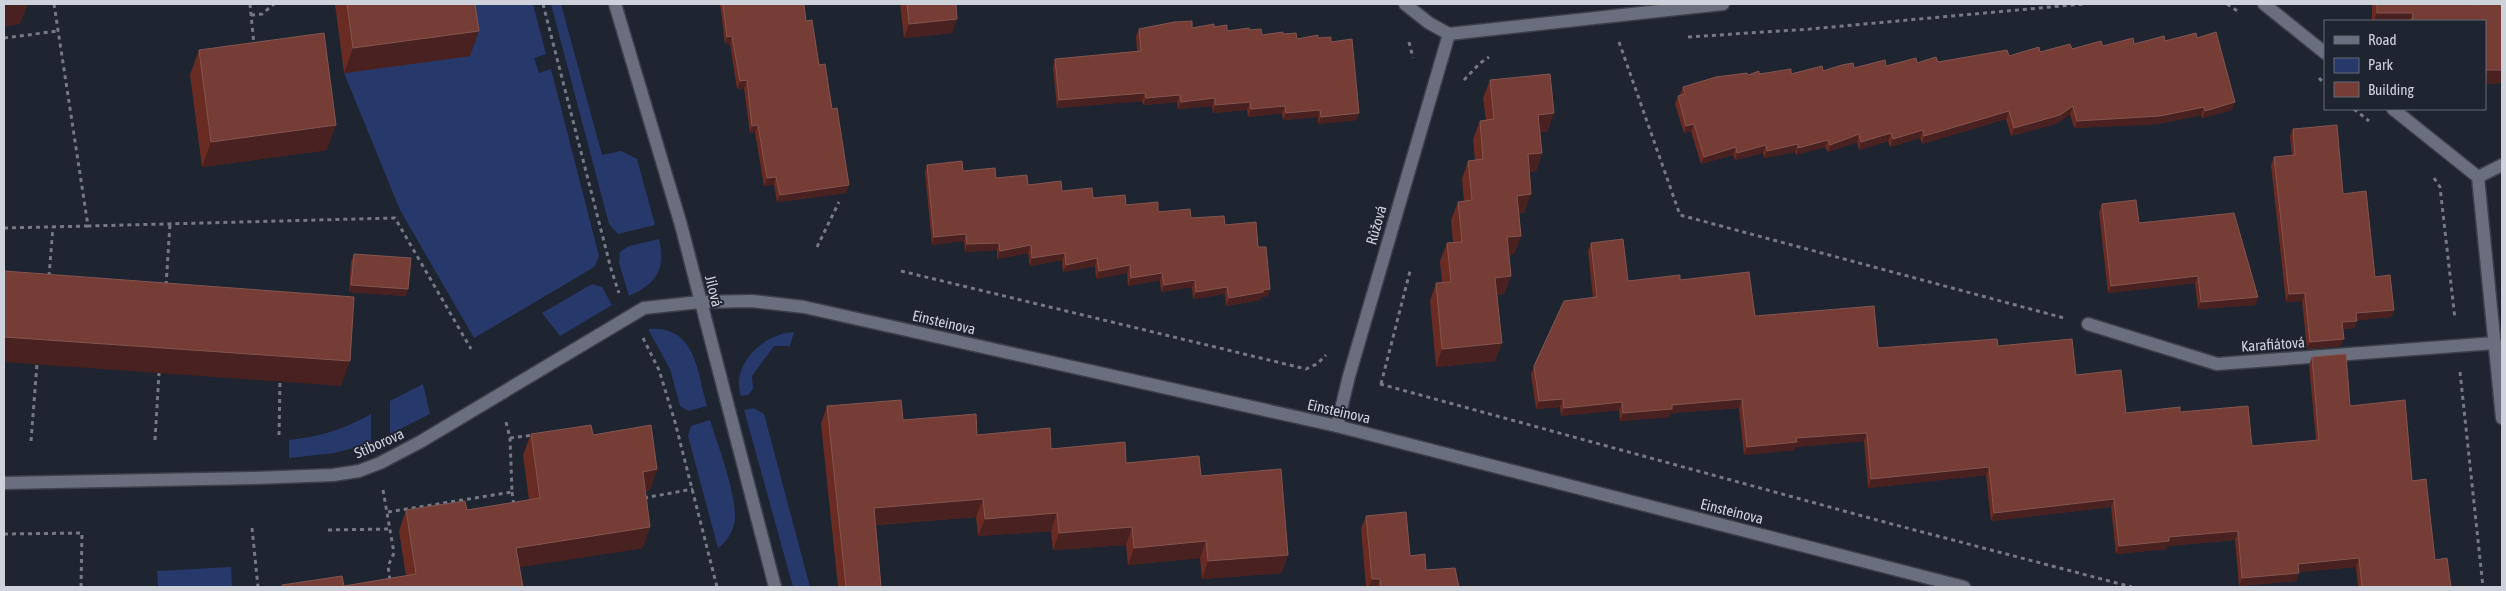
<svg xmlns="http://www.w3.org/2000/svg" width="2506" height="591" font-family="'Asap Condensed',sans-serif">
	<style>
		.green { fill: #27386b }
		.lines { fill: none; stroke-linecap: round; stroke-linejoin: round }
		.minor-casing { stroke: #3c404b; stroke-width: 15 }
		.path { stroke: #747984; stroke-width: 3; stroke-dasharray: 4 4; stroke-linecap: butt }
		.minor { stroke: #696f7e; stroke-width: 12 }
		.wall { fill: #6a2c22 }
		.shaded-wall { fill: #482120 }
		.building { fill: #753d36; stroke: #835550 }
		.labels { text-anchor: middle; dominant-baseline: central; stroke-width: 4; stroke-linejoin: round; paint-order: stroke }
		.street-label { font-size: 15px; fill: #ced2db; stroke: #1f2431 }
	</style>
	<rect width="100%" height="100%" fill="#1f2431"/>
	<g class="green">
		<path d="M 462,4 L 533,4 L 546,54 L 534,58 L 539,73 L 551,69 L 599,256 L 595,266 L 591,269 L 474,338 L 400,210 L 344,73 L 469,56 Z"/>
		<path d="M 551,4 L 561,4 L 602,155 L 621,151 L 637,159 L 655,225 L 618,234 L 609,224 Z"/>
		<path d="M 659,239 C 666,269 657,283 629,296 L 619,263 L 620,252 L 629,246 Z"/>
		<path d="M 592,284 L 602,287 L 612,305 L 560,336 L 542,313 Z"/>
		<path d="M 648,329 C 696,325 697,371 707,406 L 688,411 L 680,406 L 670,369 Z"/>
		<path d="M 794,332 L 790,346 L 774,346 L 752,376 L 753,389 L 748,395 L 741,396 C 730,365 764,333 794,332 Z"/>
		<path d="M 423,384 L 430,414 L 390,434 L 390,401 Z"/>
		<path d="M 754,408 L 764,414 L 810,587 L 793,587 L 744,410 Z"/>
		<path d="M 371,414 L 371,443 L 335,453 L 289,458 L 289,440 C 322,436 342,430 371,414 Z"/>
		<path d="M 710,420 C 718,445 736,493 735,518 C 734,530 728,541 718,548 L 688,436 L 691,426 Z"/>
		<path d="M 231,567 L 232,587 L 158,587 L 157,571 Z"/>
	</g>
	<g class="lines">
		<defs>
			<g id="minor">
				<path d="M 615,4 L 681,225 L 775,587"/>
				<path d="M 2264,4 L 2325,53"/>
				<path d="M 1449,34 L 1723,4"/>
				<path d="M 2393,109 L 2478,177 L 2502,418"/>
				<path d="M 2478,177 L 2502,165"/>
				<path d="M 2088,324 L 2217,364 L 2495,343"/>
				<path d="M 1337,426 L 1349,376 L 1449,34 L 1429,23 L 1405,4"/>
				<path d="M 4,483 L 253,478 L 333,475 L 359,471 L 380,463 L 420,442 L 644,308 L 700,302 L 752,301 L 804,307 L 1337,426 L 1964,587"/>
			</g>
		</defs>
		<use href="#minor" class="minor-casing"/>
		<g class="path">
			<path d="M 54,4 L 88,226 L 395,218 L 471,349"/>
			<path d="M 250,4 L 254,45"/>
			<path d="M 543,4 L 611,269 L 619,293"/>
			<path d="M 2227,4 L 2239,12"/>
			<path d="M 251,15 L 262,14 L 274,4"/>
			<path d="M 1688,37 L 1810,29 L 2083,4"/>
			<path d="M 4,38 L 58,31"/>
			<path d="M 1409,42 L 1413,58"/>
			<path d="M 1619,42 L 1680,215 L 2064,318"/>
			<path d="M 2319,78 L 2325,84"/>
			<path d="M 1464,80 L 1480,63 L 1489,57"/>
			<path d="M 2354,109 L 2369,121"/>
			<path d="M 2434,178 L 2440,187 L 2441,196 L 2455,319"/>
			<path d="M 4,228 L 88,226"/>
			<path d="M 817,247 L 839,202"/>
			<path d="M 901,271 L 1306,369 L 1317,364 L 1326,355"/>
			<path d="M 49,276 L 53,227"/>
			<path d="M 166,285 L 170,224"/>
			<path d="M 643,338 L 659,370 L 675,422 L 717,587"/>
			<path d="M 2460,372 L 2483,587"/>
			<path d="M 1380,384 L 1888,523 L 2132,587"/>
			<path d="M 1381,384 L 1410,271"/>
			<path d="M 279,435 L 280,381"/>
			<path d="M 510,438 L 534,435"/>
			<path d="M 155,440 L 159,373"/>
			<path d="M 31,441 L 37,364"/>
			<path d="M 383,490 L 394,553 L 388,566 L 391,587"/>
			<path d="M 512,492 L 514,506"/>
			<path d="M 644,498 L 693,489"/>
			<path d="M 388,512 L 512,492 L 510,438 L 506,422"/>
			<path d="M 252,528 L 258,587"/>
			<path d="M 328,530 L 391,529"/>
			<path d="M 4,534 L 82,533 L 81,587"/>
		</g>
		<use href="#minor" class="minor"/>
	</g>
	<g class="wall">
		<path d="M 335,4 L 475,4 L 470,56 L 344,73 Z"/>
		<path d="M 720,4 L 804,4 L 806,21 L 832,109 L 846,193 L 777,202 L 774,184 L 764,186 L 755,132 L 750,133 L 744,88 L 737,89 L 730,44 L 725,44 Z"/>
		<path d="M 900,4 L 956,4 L 952,33 L 904,38 Z"/>
		<path d="M 2372,4 L 2473,4 L 2473,5 L 2500,4 L 2502,5 L 2502,83 L 2485,84 L 2485,21 L 2372,21 Z"/>
		<path d="M 1214,27 L 1227,31 L 1249,30 L 1262,35 L 1283,34 L 1297,39 L 1318,38 L 1331,42 L 1359,113 L 1356,120 L 1318,124 L 1318,117 L 1283,120 L 1282,113 L 1248,117 L 1247,110 L 1213,113 L 1212,106 L 1178,109 L 1177,102 L 1143,105 L 1142,101 L 1057,108 L 1053,67 L 1055,59 L 1137,51 L 1136,36 L 1139,29 Z"/>
		<path d="M 2197,38 L 2232,110 L 2202,118 L 2201,115 L 2158,124 L 2074,128 L 2070,114 L 2058,123 L 2011,136 L 2006,119 L 1922,144 L 1920,138 L 1890,147 L 1888,141 L 1859,150 L 1857,142 L 1828,152 L 1825,147 L 1796,155 L 1795,152 L 1764,158 L 1763,153 L 1735,160 L 1733,155 L 1701,164 L 1691,131 L 1684,133 L 1675,104 L 1678,96 L 1680,96 L 1680,94 L 1683,87 L 1748,75 L 1791,74 L 1886,66 L 1917,63 L 2009,56 L 2040,52 L 2103,46 L 2134,44 Z"/>
		<path d="M 199,50 L 327,150 L 202,167 L 190,75 Z"/>
		<path d="M 1490,80 L 1554,113 L 1547,132 L 1540,132 L 1542,153 L 1536,171 L 1529,172 L 1525,212 L 1519,213 L 1521,236 L 1514,254 L 1509,255 L 1511,276 L 1504,294 L 1497,295 L 1502,343 L 1495,361 L 1436,367 L 1430,301 L 1436,283 L 1442,283 L 1440,261 L 1447,243 L 1453,242 L 1451,220 L 1458,202 L 1464,201 L 1462,179 L 1468,161 L 1475,160 L 1473,139 L 1480,121 L 1486,120 L 1483,98 Z"/>
		<path d="M 2293,129 L 2343,194 L 2375,277 L 2394,310 L 2391,317 L 2357,320 L 2354,328 L 2343,329 L 2341,346 L 2307,349 L 2302,301 L 2286,302 L 2271,165 L 2274,157 L 2292,156 L 2290,136 Z"/>
		<path d="M 927,165 L 963,171 L 1225,225 L 1258,247 L 1270,289 L 1268,296 L 1261,297 L 1260,300 L 1226,306 L 1225,294 L 1193,299 L 1192,287 L 1161,292 L 1160,280 L 1128,286 L 1127,273 L 1096,279 L 1095,266 L 1063,272 L 1062,260 L 1030,266 L 1028,253 L 997,259 L 997,250 L 965,252 L 964,241 L 932,245 L 925,172 Z"/>
		<path d="M 2102,204 L 2139,223 L 2256,305 L 2198,309 L 2195,283 L 2108,293 L 2099,212 Z"/>
		<path d="M 1591,243 L 1628,281 L 1680,280 L 1755,316 L 1878,348 L 1998,346 L 2076,375 L 2126,413 L 2180,412 L 2252,446 L 2316,440 L 2309,365 L 2312,357 L 2350,406 L 2412,481 L 2435,560 L 2451,587 L 2358,587 L 2356,567 L 2298,572 L 2296,581 L 2239,586 L 2235,540 L 2167,546 L 2166,549 L 2116,554 L 2111,507 L 1991,521 L 1986,475 L 1868,488 L 1864,441 L 1795,447 L 1794,450 L 1744,455 L 1739,408 L 1671,413 L 1669,417 L 1620,421 L 1619,410 L 1561,416 L 1560,407 L 1536,409 L 1531,374 L 1534,366 L 1593,298 L 1588,251 Z"/>
		<path d="M 354,254 L 406,296 L 349,292 L 351,262 Z"/>
		<path d="M 827,406 L 1201,476 L 1282,573 L 1202,579 L 1200,558 L 1128,565 L 1126,545 L 1053,550 L 1051,531 L 978,536 L 976,517 L 876,525 L 881,587 L 838,587 L 821,424 Z"/>
		<path d="M 531,434 L 593,435 L 657,469 L 650,490 L 645,491 L 643,548 L 519,567 L 523,587 L 282,587 L 282,585 L 344,586 L 406,576 L 399,531 L 406,510 L 467,510 L 529,500 L 523,455 Z"/>
		<path d="M 1366,516 L 1426,570 L 1459,587 L 1366,587 L 1361,529 Z"/>
	</g>
	<g class="shaded-wall">
		<path d="M 4,4 L 28,4 L 20,24 L 4,27 Z"/>
		<path d="M 2377,13 L 2413,13 L 2410,21 L 2374,21 Z"/>
		<path d="M 957,19 L 952,33 L 904,38 L 909,24 Z"/>
		<path d="M 479,31 L 470,56 L 344,73 L 353,48 Z"/>
		<path d="M 732,36 L 730,44 L 725,44 L 727,37 Z"/>
		<path d="M 2486,70 L 2502,70 L 2502,83 L 2485,84 L 2485,74 Z"/>
		<path d="M 747,80 L 744,88 L 737,89 L 740,81 Z"/>
		<path d="M 1145,93 L 1142,101 L 1057,108 L 1059,100 Z"/>
		<path d="M 1180,95 L 1177,102 L 1143,105 L 1146,98 Z"/>
		<path d="M 1215,98 L 1212,106 L 1178,109 L 1181,102 Z"/>
		<path d="M 1250,102 L 1247,110 L 1213,113 L 1215,105 Z"/>
		<path d="M 2235,102 L 2232,110 L 2202,118 L 2205,111 Z"/>
		<path d="M 1285,106 L 1282,113 L 1248,117 L 1251,109 Z"/>
		<path d="M 2073,106 L 2070,114 L 2058,123 L 2011,136 L 2014,128 Z"/>
		<path d="M 2204,107 L 2201,115 L 2158,124 L 2074,128 L 2077,121 Z"/>
		<path d="M 1320,110 L 1318,117 L 1283,120 L 1286,113 Z"/>
		<path d="M 2009,111 L 2006,119 L 1922,144 L 1924,136 Z"/>
		<path d="M 1359,113 L 1356,120 L 1318,124 L 1321,117 Z"/>
		<path d="M 1554,113 L 1547,132 L 1532,133 L 1538,115 Z"/>
		<path d="M 1694,124 L 1691,131 L 1684,133 L 1686,126 Z"/>
		<path d="M 336,125 L 327,150 L 202,167 L 211,142 Z"/>
		<path d="M 758,125 L 755,132 L 750,133 L 752,126 Z"/>
		<path d="M 1923,130 L 1920,138 L 1890,147 L 1893,139 Z"/>
		<path d="M 1891,133 L 1888,141 L 1859,150 L 1861,142 Z"/>
		<path d="M 1859,134 L 1857,142 L 1828,152 L 1830,145 Z"/>
		<path d="M 1828,140 L 1825,147 L 1796,155 L 1798,148 Z"/>
		<path d="M 1798,144 L 1795,152 L 1764,158 L 1767,151 Z"/>
		<path d="M 1766,145 L 1763,153 L 1735,160 L 1737,153 Z"/>
		<path d="M 1736,147 L 1733,155 L 1701,164 L 1704,157 Z"/>
		<path d="M 1542,153 L 1536,171 L 1521,172 L 1528,154 Z"/>
		<path d="M 776,177 L 774,184 L 764,186 L 767,178 Z"/>
		<path d="M 849,185 L 846,193 L 777,202 L 780,195 Z"/>
		<path d="M 1531,194 L 1525,212 L 1510,214 L 1517,196 Z"/>
		<path d="M 966,234 L 964,241 L 932,245 L 934,237 Z"/>
		<path d="M 1521,236 L 1514,254 L 1500,255 L 1507,237 Z"/>
		<path d="M 999,243 L 997,250 L 965,252 L 967,244 Z"/>
		<path d="M 1031,245 L 1028,253 L 997,259 L 1000,251 Z"/>
		<path d="M 1065,253 L 1062,260 L 1030,266 L 1032,258 Z"/>
		<path d="M 1097,258 L 1095,266 L 1063,272 L 1066,265 Z"/>
		<path d="M 1130,265 L 1127,273 L 1096,279 L 1099,271 Z"/>
		<path d="M 1162,273 L 1160,280 L 1128,286 L 1131,278 Z"/>
		<path d="M 1511,276 L 1504,294 L 1488,296 L 1495,278 Z"/>
		<path d="M 2198,276 L 2195,283 L 2108,293 L 2111,286 Z"/>
		<path d="M 1195,280 L 1192,287 L 1161,292 L 1164,285 Z"/>
		<path d="M 351,285 L 408,289 L 406,296 L 349,292 Z"/>
		<path d="M 1227,287 L 1225,294 L 1193,299 L 1196,292 Z"/>
		<path d="M 1270,289 L 1268,296 L 1261,297 L 1260,300 L 1226,306 L 1229,298 Z"/>
		<path d="M 2305,293 L 2302,301 L 2286,302 L 2289,294 Z"/>
		<path d="M 2258,297 L 2256,305 L 2198,309 L 2201,302 Z"/>
		<path d="M 2394,310 L 2391,317 L 2354,321 L 2356,313 Z"/>
		<path d="M 2357,321 L 2354,328 L 2340,329 L 2342,322 Z"/>
		<path d="M 4,337 L 350,361 L 341,386 L 4,362 Z"/>
		<path d="M 2344,339 L 2341,346 L 2307,349 L 2310,342 Z"/>
		<path d="M 1502,343 L 1495,361 L 1436,367 L 1442,349 Z"/>
		<path d="M 1563,399 L 1560,407 L 1536,409 L 1539,401 Z"/>
		<path d="M 1742,399 L 1739,408 L 1671,413 L 1669,417 L 1620,421 L 1623,413 L 1672,405 Z"/>
		<path d="M 1622,402 L 1619,410 L 1561,416 L 1564,408 Z"/>
		<path d="M 1867,433 L 1864,441 L 1795,447 L 1794,450 L 1744,455 L 1747,447 L 1796,438 Z"/>
		<path d="M 1989,467 L 1986,475 L 1868,488 L 1871,479 Z"/>
		<path d="M 657,469 L 650,490 L 635,493 L 643,472 Z"/>
		<path d="M 983,499 L 976,517 L 868,525 L 874,508 Z"/>
		<path d="M 2114,499 L 2111,507 L 1991,521 L 1994,513 Z"/>
		<path d="M 1057,513 L 1051,531 L 978,536 L 985,519 Z"/>
		<path d="M 650,527 L 643,548 L 509,569 L 516,548 Z"/>
		<path d="M 1132,527 L 1126,545 L 1053,550 L 1059,533 Z"/>
		<path d="M 2238,531 L 2235,540 L 2167,546 L 2166,549 L 2116,554 L 2119,546 L 2169,537 Z"/>
		<path d="M 1206,541 L 1200,558 L 1128,565 L 1134,548 Z"/>
		<path d="M 1288,555 L 1282,573 L 1202,579 L 1208,561 Z"/>
		<path d="M 2359,558 L 2356,567 L 2295,572 L 2298,564 Z"/>
		<path d="M 2299,573 L 2296,581 L 2239,586 L 2242,578 Z"/>
		<path d="M 1372,579 L 1380,579 L 1377,587 L 1369,587 Z"/>
	</g>
	<g class="building">
		<path d="M 347,4 L 475,4 L 479,31 L 353,48 Z"/>
		<path d="M 723,4 L 804,4 L 806,21 L 812,20 L 819,65 L 825,64 L 832,109 L 837,108 L 849,185 L 780,195 L 776,177 L 767,178 L 758,125 L 752,126 L 747,80 L 740,81 L 732,36 L 727,37 Z"/>
		<path d="M 907,4 L 956,4 L 957,19 L 909,24 Z"/>
		<path d="M 2377,4 L 2473,4 L 2473,5 L 2500,4 L 2502,5 L 2502,70 L 2486,70 L 2486,74 L 2485,74 L 2485,21 L 2412,21 L 2413,13 L 2377,13 Z"/>
		<path d="M 1192,21 L 1192,28 L 1214,24 L 1214,27 L 1227,25 L 1227,31 L 1249,28 L 1249,30 L 1261,29 L 1262,35 L 1283,32 L 1283,34 L 1296,33 L 1297,39 L 1318,35 L 1318,38 L 1331,37 L 1331,42 L 1352,39 L 1359,113 L 1321,117 L 1320,110 L 1286,113 L 1285,106 L 1251,109 L 1250,102 L 1215,105 L 1215,98 L 1181,102 L 1180,95 L 1146,98 L 1145,93 L 1059,100 L 1055,59 L 1141,51 L 1139,29 L 1174,22 Z"/>
		<path d="M 2216,32 L 2235,102 L 2205,111 L 2204,107 L 2160,116 L 2077,121 L 2073,106 L 2060,115 L 2014,128 L 2009,111 L 1924,136 L 1923,130 L 1893,139 L 1891,133 L 1861,142 L 1859,134 L 1830,145 L 1828,140 L 1798,148 L 1798,144 L 1767,151 L 1766,145 L 1737,153 L 1736,147 L 1704,157 L 1694,124 L 1686,126 L 1678,96 L 1685,94 L 1683,87 L 1716,77 L 1747,73 L 1748,75 L 1759,71 L 1759,74 L 1791,69 L 1791,74 L 1822,66 L 1823,71 L 1842,65 L 1853,63 L 1854,68 L 1885,60 L 1886,66 L 1916,58 L 1917,63 L 1936,57 L 1938,62 L 2007,50 L 2009,56 L 2039,47 L 2040,52 L 2070,44 L 2072,49 L 2101,41 L 2103,46 L 2133,38 L 2134,44 L 2164,36 L 2165,41 L 2196,33 L 2197,38 Z"/>
		<path d="M 324,33 L 336,125 L 211,142 L 199,50 Z"/>
		<path d="M 1550,74 L 1554,113 L 1538,115 L 1542,153 L 1528,154 L 1531,194 L 1517,196 L 1521,236 L 1507,237 L 1511,276 L 1495,278 L 1502,343 L 1442,349 L 1436,283 L 1451,282 L 1447,243 L 1462,242 L 1458,202 L 1472,200 L 1468,161 L 1483,159 L 1480,121 L 1494,119 L 1490,80 Z"/>
		<path d="M 2337,125 L 2343,194 L 2366,191 L 2375,277 L 2390,275 L 2394,310 L 2356,313 L 2357,321 L 2342,322 L 2344,339 L 2310,342 L 2305,293 L 2289,294 L 2274,157 L 2295,155 L 2293,129 Z"/>
		<path d="M 962,161 L 963,171 L 995,168 L 996,178 L 1027,175 L 1028,185 L 1061,181 L 1062,191 L 1092,188 L 1093,198 L 1125,195 L 1126,205 L 1158,202 L 1158,212 L 1190,209 L 1191,218 L 1224,216 L 1225,225 L 1256,222 L 1258,247 L 1266,247 L 1270,289 L 1263,290 L 1263,292 L 1229,298 L 1227,287 L 1196,292 L 1195,280 L 1164,285 L 1162,273 L 1131,278 L 1130,265 L 1099,271 L 1097,258 L 1066,265 L 1065,253 L 1032,258 L 1031,245 L 1000,251 L 999,243 L 967,244 L 966,234 L 934,237 L 927,165 Z"/>
		<path d="M 2136,200 L 2139,223 L 2234,213 L 2258,297 L 2201,302 L 2198,276 L 2111,286 L 2102,204 Z"/>
		<path d="M 1623,239 L 1628,281 L 1680,275 L 1680,280 L 1749,272 L 1755,316 L 1874,306 L 1878,348 L 1997,339 L 1998,346 L 2072,339 L 2076,375 L 2121,370 L 2126,413 L 2180,407 L 2180,412 L 2248,406 L 2252,446 L 2319,440 L 2312,357 L 2346,354 L 2350,406 L 2405,400 L 2412,481 L 2426,479 L 2435,560 L 2447,558 L 2451,587 L 2362,587 L 2359,558 L 2298,564 L 2299,573 L 2242,578 L 2238,531 L 2169,537 L 2169,541 L 2119,546 L 2114,499 L 1994,513 L 1989,467 L 1871,479 L 1867,433 L 1796,438 L 1797,442 L 1747,447 L 1742,399 L 1672,405 L 1672,409 L 1623,413 L 1622,402 L 1564,408 L 1563,399 L 1539,401 L 1534,366 L 1564,301 L 1597,297 L 1591,243 Z"/>
		<path d="M 354,254 L 411,258 L 408,289 L 351,285 Z"/>
		<path d="M 4,271 L 354,297 L 350,361 L 4,337 Z"/>
		<path d="M 901,400 L 903,420 L 976,414 L 977,435 L 1050,428 L 1051,449 L 1125,442 L 1126,463 L 1199,456 L 1201,476 L 1281,469 L 1288,555 L 1208,561 L 1206,541 L 1134,548 L 1132,527 L 1059,533 L 1057,513 L 985,519 L 983,499 L 874,508 L 881,587 L 846,587 L 827,406 Z"/>
		<path d="M 591,425 L 593,435 L 651,425 L 657,469 L 643,472 L 650,527 L 516,548 L 523,587 L 283,587 L 282,585 L 342,576 L 344,586 L 416,574 L 406,510 L 465,501 L 467,510 L 540,498 L 531,434 Z"/>
		<path d="M 1406,512 L 1410,556 L 1425,554 L 1426,570 L 1455,568 L 1459,587 L 1381,587 L 1380,579 L 1372,579 L 1366,516 Z"/>
	</g>
	<g class="labels">
		<g class="street-label">
			<text transform="translate(1376 225) rotate(-74)">Růžová</text>
			<text transform="translate(714 291) rotate(76)">Jílová</text>
			<text transform="translate(944 322) rotate(13)">Einsteinova</text>
			<text transform="translate(2273 344) rotate(-4)">Karafiátová</text>
			<text transform="translate(1339 411) rotate(13)">Einsteinova</text>
			<text transform="translate(379 443) rotate(-24)">Stiborova</text>
			<text transform="translate(1732 511) rotate(14)">Einsteinova</text>
		</g>
	</g>
	<rect width="2506" height="591" fill="none" stroke="#ced2db" stroke-width="10"/>
	<rect x="2324" y="20" width="162" height="90" fill="#1f2431" stroke="#656a75"/>
	<rect x="2334" y="36" width="25" height="8" fill="#696f7e" stroke="#656a75"/>
	<text x="2368" y="45" font-size="15" fill="#ced2db">Road</text>
	<rect x="2334" y="58" width="25" height="15" fill="#27386b" stroke="#656a75"/>
	<text x="2368" y="70" font-size="15" fill="#ced2db">Park</text>
	<rect x="2334" y="82" width="25" height="15" fill="#753d36" stroke="#656a75"/>
	<text x="2368" y="95" font-size="15" fill="#ced2db">Building</text>
</svg>
